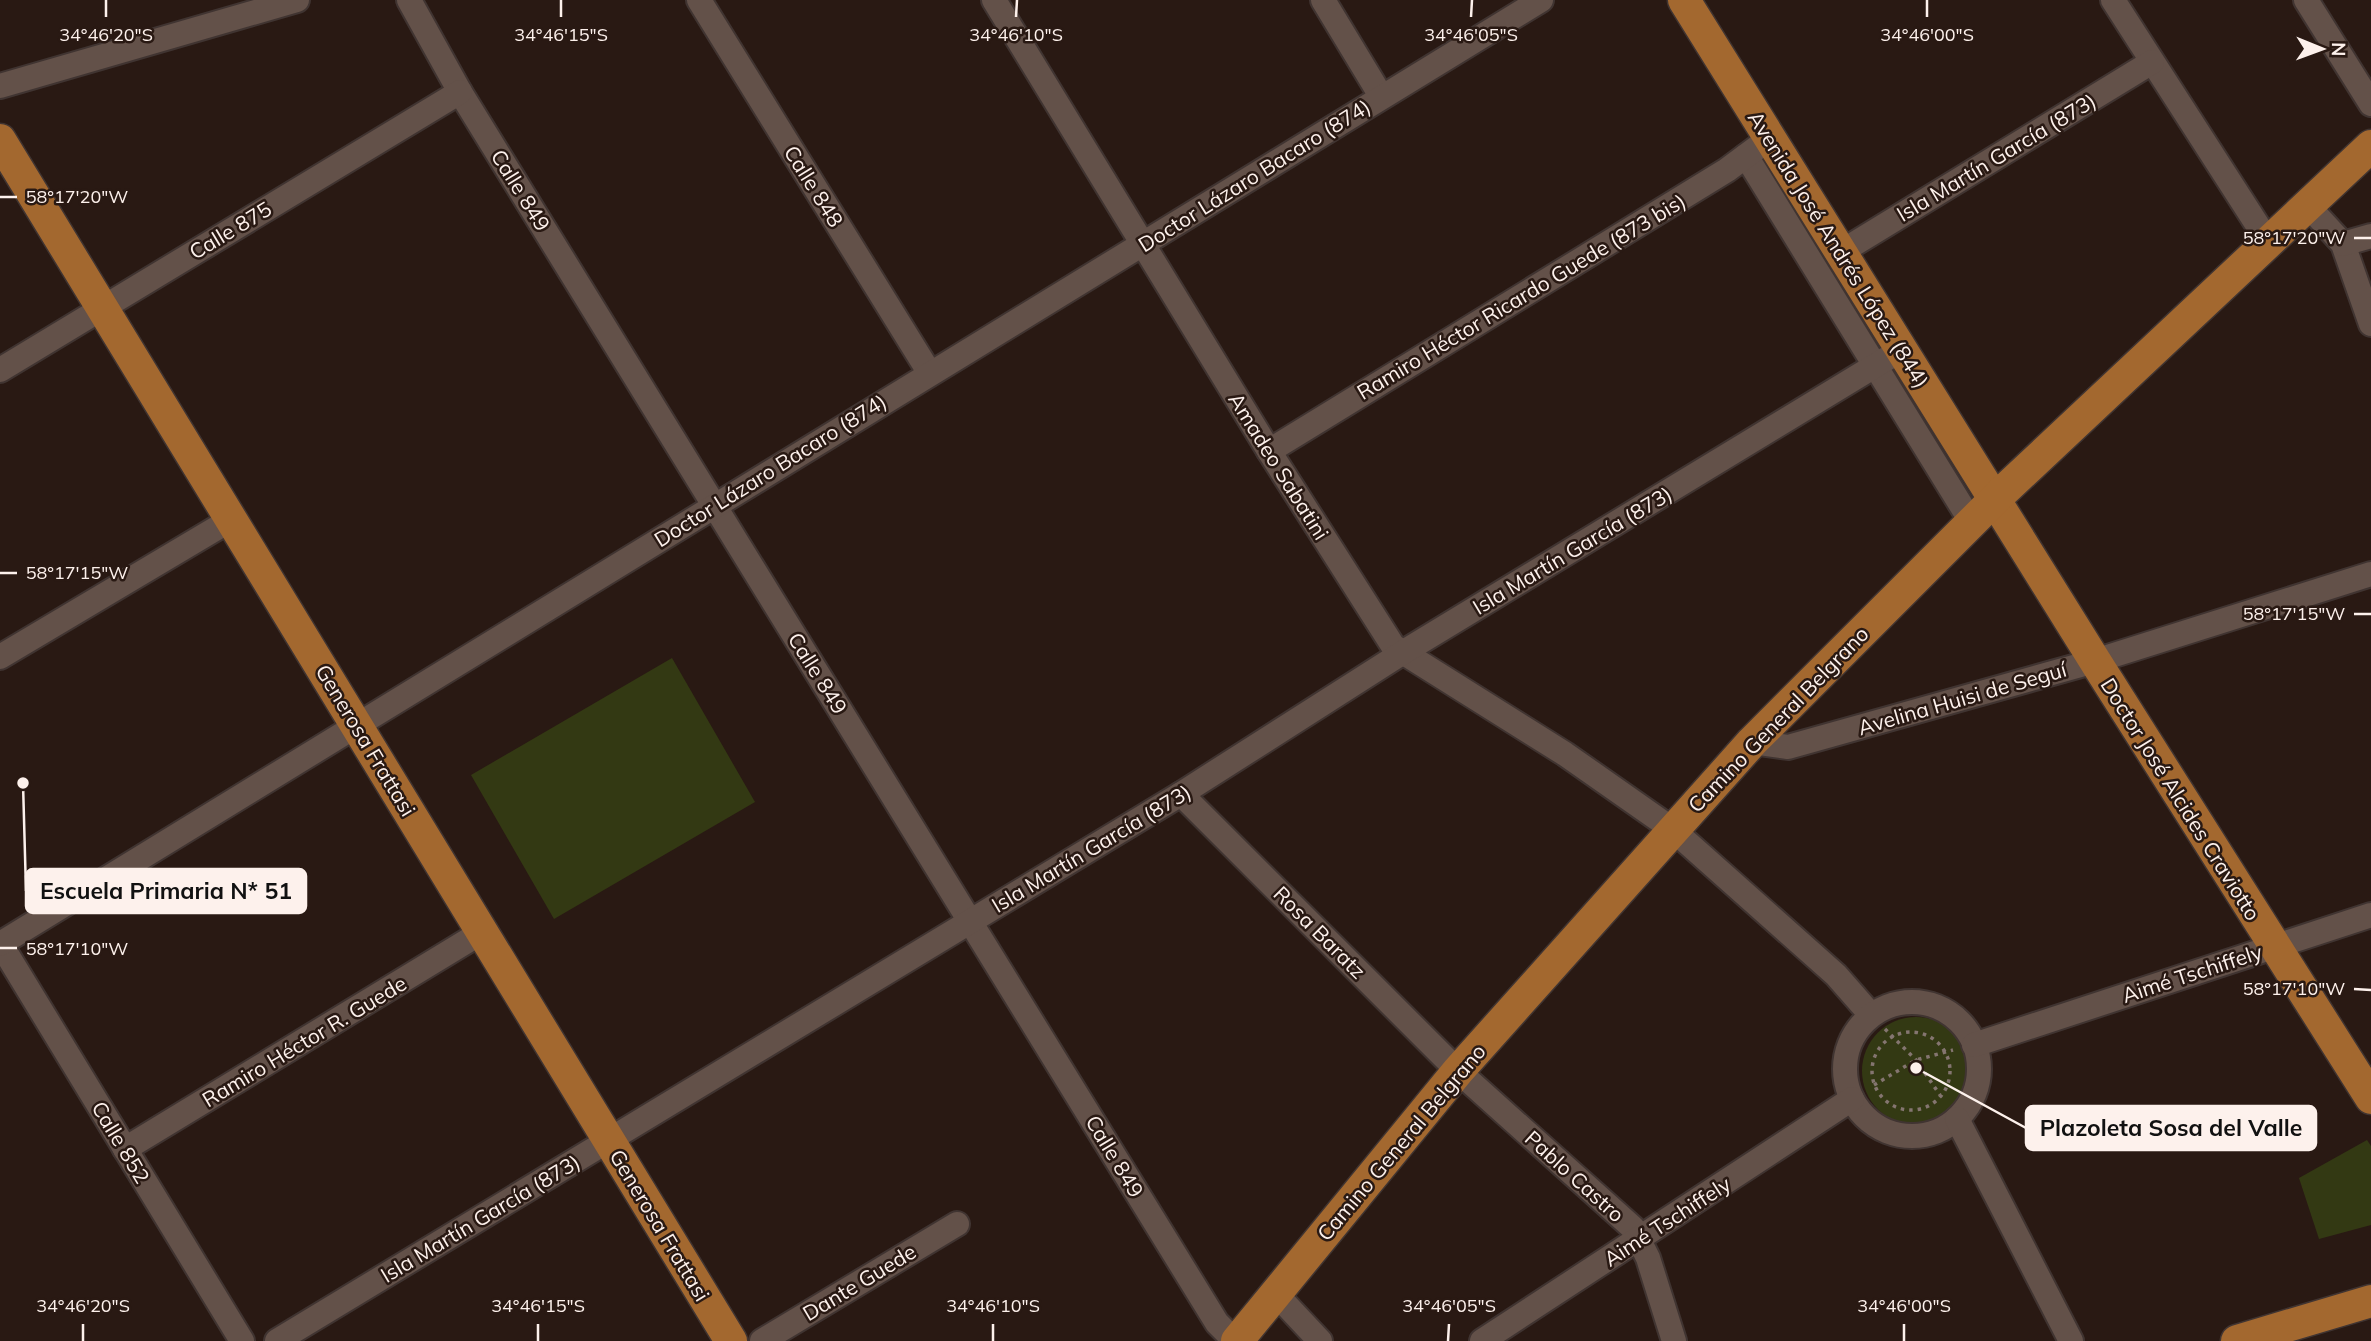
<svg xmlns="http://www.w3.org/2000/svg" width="2371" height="1341" font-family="Mulish,sans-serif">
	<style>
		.green { fill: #333913 }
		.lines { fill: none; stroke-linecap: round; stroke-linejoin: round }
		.minor-casing { stroke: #403431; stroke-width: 28 }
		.major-casing { stroke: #403431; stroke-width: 35 }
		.path { stroke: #847570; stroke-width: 3.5; stroke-dasharray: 3.5 5; stroke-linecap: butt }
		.minor { stroke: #635149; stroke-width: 24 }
		.major { stroke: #a3682f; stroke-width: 32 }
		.ticks { fill: none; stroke: #fdf1ec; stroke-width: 2.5 }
		.labels { text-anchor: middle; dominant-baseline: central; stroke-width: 5; stroke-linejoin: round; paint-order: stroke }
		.street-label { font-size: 21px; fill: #fdf1ec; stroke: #291913 }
		.ticks-label { font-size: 18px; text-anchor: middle; fill: #fdf1ec; stroke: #291913; stroke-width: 5; stroke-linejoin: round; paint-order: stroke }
		.leader { fill: none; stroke: #fdf1ec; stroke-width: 2.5 }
		.callout-dot { fill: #fdf1ec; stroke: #291913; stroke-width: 2.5 }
		.callout { fill: #fdf1ec; stroke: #fdf1ec; stroke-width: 2.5 }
		.callout-label { font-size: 23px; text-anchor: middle; font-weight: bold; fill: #111 }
	</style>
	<rect width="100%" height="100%" fill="#291913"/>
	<g class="green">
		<path d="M 672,658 L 755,802 L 554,919 L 471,775 Z"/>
		<circle cx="1916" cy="1071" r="54"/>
		<path d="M 2367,1140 L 2371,1146 L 2371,1225 L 2319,1239 L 2299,1178 Z"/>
	</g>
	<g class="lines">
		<defs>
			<g id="minor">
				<path d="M 409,0 L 460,92 L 1217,1323 L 1235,1341"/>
				<path d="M 699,0 L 929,372"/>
				<path d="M 994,0 L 1269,451 L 1393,646 L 1565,754 L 1672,829 L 1836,975 L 1871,1015"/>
				<path d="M 1323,0 L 1381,96"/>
				<path d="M 2113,0 L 2269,243"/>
				<path d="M 2306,0 L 2371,104"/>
				<path d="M 0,86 L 297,0"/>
				<path d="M 1746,156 L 1972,523"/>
				<path d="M 2309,207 L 2343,244 L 2371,324"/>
				<path d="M 2343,244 L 2371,236"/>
				<path d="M 1841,252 L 2152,62"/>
				<path d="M 0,370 L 460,92"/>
				<path d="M 1269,451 L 1727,170 L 1770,138"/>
				<path d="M 0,657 L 232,519"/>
				<path d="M 1752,742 L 1788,747 L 2095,661 L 2371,574"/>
				<path d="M 1181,794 L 1458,1071 L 1633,1228 L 1648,1258 L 1674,1341"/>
				<path d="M 0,943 L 242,1341"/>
				<path d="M 0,944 L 1541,0"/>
				<circle cx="1912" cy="1069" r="67"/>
				<path d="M 1974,1045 L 2371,915"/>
				<path d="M 1957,1119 L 2071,1341"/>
				<path d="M 125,1149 L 482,932"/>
				<path d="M 1276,1294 L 1320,1341"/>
				<path d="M 277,1341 L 1181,794 L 1402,653 L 1901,350"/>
				<path d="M 762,1341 L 957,1224"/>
				<path d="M 1482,1341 L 1852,1099"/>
			</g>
			<g id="major">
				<path d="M 1684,0 L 2095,661 L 2371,1098"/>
				<path d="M 0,140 L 731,1341"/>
				<path d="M 1237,1341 L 1458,1071 L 1752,742 L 1996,498 L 2371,146"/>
				<path d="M 2237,1341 L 2371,1301"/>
			</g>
		</defs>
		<use href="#minor" class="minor-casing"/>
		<use href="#major" class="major-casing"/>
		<g class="path">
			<path d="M 1885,1029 L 1916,1060 L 1940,1095"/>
			<circle cx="1911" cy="1071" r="39"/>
			<path d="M 1874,1085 L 1916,1060 L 1953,1050"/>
		</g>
		<use href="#minor" class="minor"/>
		<use href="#major" class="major"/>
	</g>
	<path class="ticks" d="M 106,17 L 106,0M 561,17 L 561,0M 1016,17 L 1017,0M 1471,17 L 1472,0M 1927,17 L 1927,0M 0,197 L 17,197M 2354,238 L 2371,238M 0,573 L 17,573M 2354,614 L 2371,614M 0,948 L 17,948M 2354,989 L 2371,990M 83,1341 L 83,1324M 538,1341 L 538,1324M 993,1341 L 993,1324M 1448,1341 L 1449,1324M 1904,1341 L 1904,1324"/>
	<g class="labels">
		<g class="street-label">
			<text transform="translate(1996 157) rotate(-31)">Isla Martín García (873)</text>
			<text transform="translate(1254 175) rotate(-32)">Doctor Lázaro Bacaro (874)</text>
			<text transform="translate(814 186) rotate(58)">Calle 848</text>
			<text transform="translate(521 190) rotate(58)">Calle 849</text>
			<text transform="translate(230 230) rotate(-31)">Calle 875</text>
			<text transform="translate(1839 249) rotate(58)">Avenida José Andrés López (844)</text>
			<text transform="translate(1521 296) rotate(-31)">Ramiro Héctor Ricardo Guede (873 bis)</text>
			<text transform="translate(1279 466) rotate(58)">Amadeo Sabatini</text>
			<text transform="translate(770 470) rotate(-32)">Doctor Lázaro Bacaro (874)</text>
			<text transform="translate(1572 550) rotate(-31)">Isla Martín García (873)</text>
			<text transform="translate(818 673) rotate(58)">Calle 849</text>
			<text transform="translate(1962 698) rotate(-16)">Avelina Huisi de Seguí</text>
			<text transform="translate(1778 719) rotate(-46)">Camino General Belgrano</text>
			<text transform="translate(366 740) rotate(59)">Generosa Frattasi</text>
			<text transform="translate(2181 799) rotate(58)">Doctor José Alcides Craviotto</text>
			<text transform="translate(1091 848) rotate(-31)">Isla Martín García (873)</text>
			<text transform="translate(1320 932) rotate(45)">Rosa Baratz</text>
			<text transform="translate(2192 973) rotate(-18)">Aimé Tschiffely</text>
			<text transform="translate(304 1041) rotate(-31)">Ramiro Héctor R. Guede</text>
			<text transform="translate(121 1142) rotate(59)">Calle 852</text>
			<text transform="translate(1401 1142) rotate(-50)">Camino General Belgrano</text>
			<text transform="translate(1115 1156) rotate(59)">Calle 849</text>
			<text transform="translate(1575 1176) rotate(42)">Pablo Castro</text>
			<text transform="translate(480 1218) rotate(-31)">Isla Martín García (873)</text>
			<text transform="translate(1667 1221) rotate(-33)">Aimé Tschiffely</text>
			<text transform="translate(660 1225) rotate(59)">Generosa Frattasi</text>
			<text transform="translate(859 1282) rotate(-31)">Dante Guede</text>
		</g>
	</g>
	<g class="ticks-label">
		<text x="106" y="41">34°46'20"S</text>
		<text x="561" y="41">34°46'15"S</text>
		<text x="1016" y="41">34°46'10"S</text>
		<text x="1471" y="41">34°46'05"S</text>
		<text x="1927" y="41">34°46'00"S</text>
		<text x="77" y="203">58°17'20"W</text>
		<text x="2294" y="244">58°17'20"W</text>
		<text x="77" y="579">58°17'15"W</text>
		<text x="2294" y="620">58°17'15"W</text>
		<text x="77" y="955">58°17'10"W</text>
		<text x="2294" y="995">58°17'10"W</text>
		<text x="83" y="1312">34°46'20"S</text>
		<text x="538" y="1312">34°46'15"S</text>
		<text x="993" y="1312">34°46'10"S</text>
		<text x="1449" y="1312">34°46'05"S</text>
		<text x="1904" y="1312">34°46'00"S</text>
	</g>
	<path class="leader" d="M23 783L26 891M1916 1068L2026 1128"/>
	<g class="callout-dot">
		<circle cx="23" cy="783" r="7"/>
		<circle cx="1916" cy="1068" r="7"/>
	</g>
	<g class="callout">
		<rect x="26" y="869" width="280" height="44" rx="7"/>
		<rect x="2026" y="1106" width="290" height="44" rx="7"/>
	</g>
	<g class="callout-label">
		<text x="166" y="899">Escuela Primaria N* 51</text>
		<text x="2171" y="1136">Plazoleta Sosa del Valle</text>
	</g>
	<g transform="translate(2322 49) rotate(91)" stroke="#291913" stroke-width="5" paint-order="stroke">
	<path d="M0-5L12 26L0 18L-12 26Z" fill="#fdf1ec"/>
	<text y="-10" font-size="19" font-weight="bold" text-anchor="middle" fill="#fdf1ec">N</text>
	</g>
</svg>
